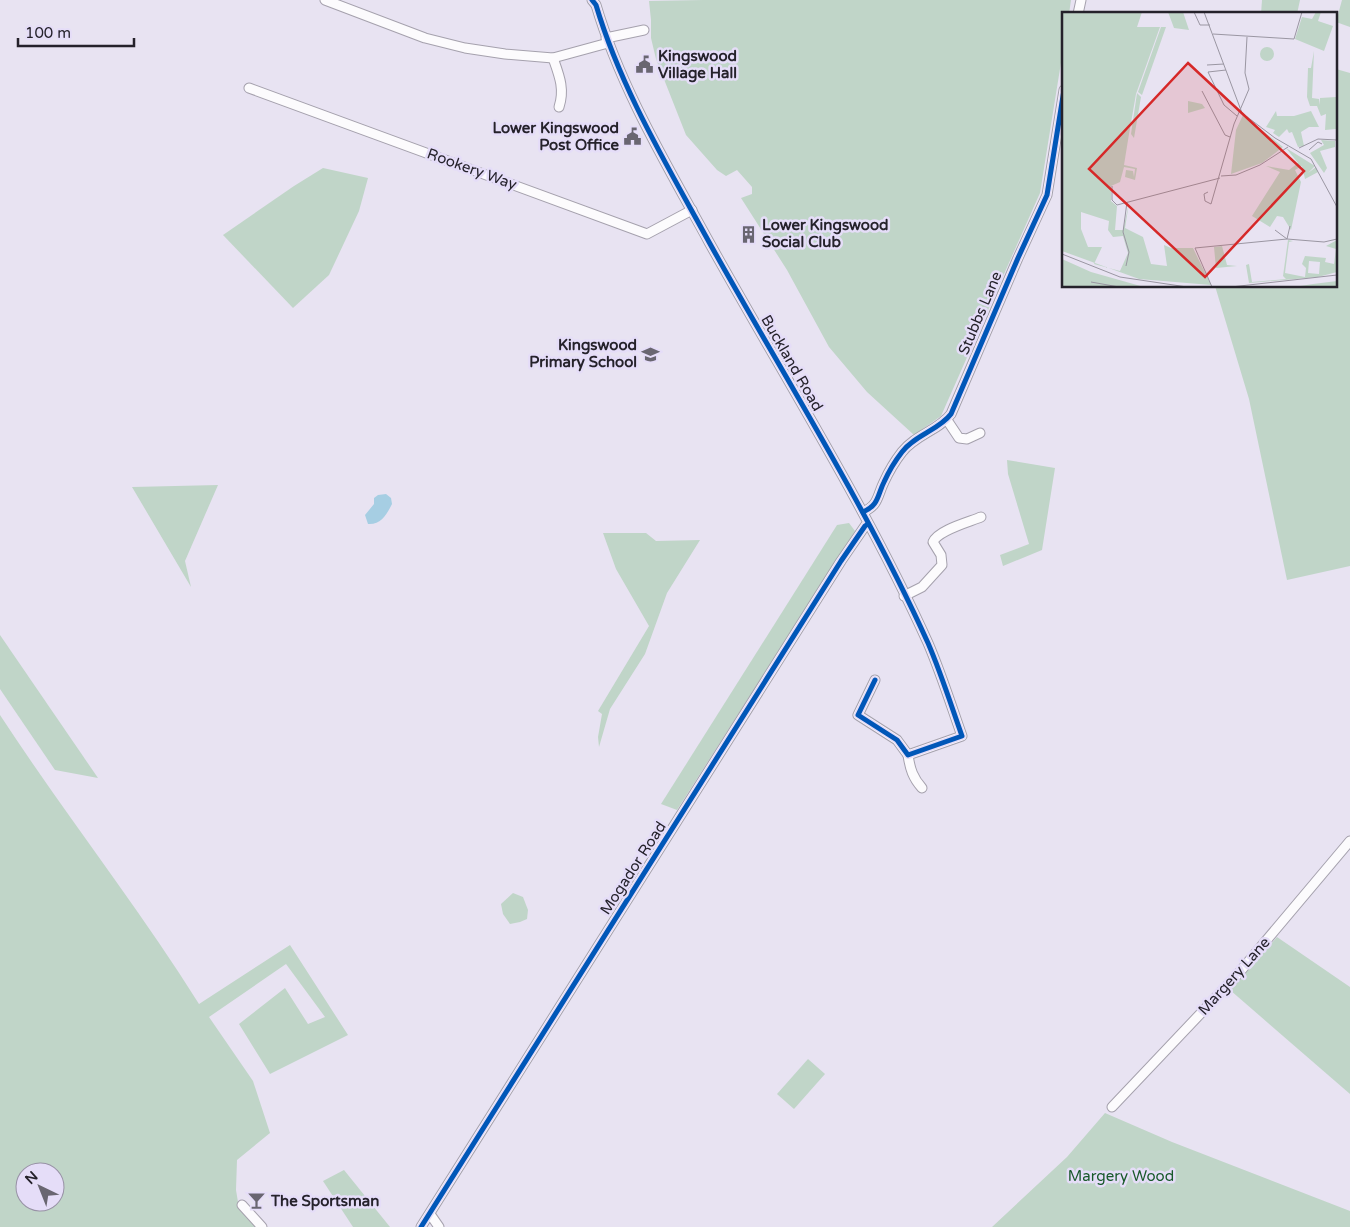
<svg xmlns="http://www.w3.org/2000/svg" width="1350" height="1227" font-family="'Varela Round',sans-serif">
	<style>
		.green { fill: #c0d5c8; fill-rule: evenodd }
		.water { fill: #a6cee3 }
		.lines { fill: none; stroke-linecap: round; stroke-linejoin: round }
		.street-casing { stroke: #a5a1ad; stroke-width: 11 }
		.street { stroke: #fcfbfd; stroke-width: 9 }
		.cycleway-casing { stroke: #e5ddf8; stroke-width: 8 }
		.cycleway { stroke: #0057b8; stroke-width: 5 }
		.labels { text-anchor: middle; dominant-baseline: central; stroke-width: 5; stroke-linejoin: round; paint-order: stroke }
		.poi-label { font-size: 15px; font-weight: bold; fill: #25222b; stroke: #e5ddf8; text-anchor: start }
		.street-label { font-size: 15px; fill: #25222b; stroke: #e5ddf8 }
		.park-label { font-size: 15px; fill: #18592a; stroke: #e5ddf8 }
		.inset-road { fill: none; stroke: #9a96a2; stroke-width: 1 }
		.view { fill: #d62828; fill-opacity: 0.15; stroke: #d62828; stroke-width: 2.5 }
		.inset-edge { fill: none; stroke: #25222b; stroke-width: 2.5 }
	</style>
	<rect width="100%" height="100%" fill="#e8e3f2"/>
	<g class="green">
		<path d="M 703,0 L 1071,0 L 1069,14 L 1064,14 L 1064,44 L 1040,193 L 941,416 L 914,435 L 867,392 L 829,347 L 787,270 L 741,198 L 752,194 L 752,187 L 737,170 L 726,176 L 717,170 L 686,135 L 656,59 L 651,38 L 651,20 L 649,1 Z"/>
		<path d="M 1262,0 L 1300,0 L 1297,14 L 1261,14 Z"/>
		<path d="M 1342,0 L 1350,0 L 1350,27 L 1336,22 Z"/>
		<path d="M 1336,69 L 1350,73 L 1350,566 L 1287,580 L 1249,399 L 1215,286 L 1336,286 Z"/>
		<path d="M 323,168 L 368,178 L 359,211 L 329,275 L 293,308 L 223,235 L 294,186 Z"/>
		<path d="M 1007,460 L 1055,468 L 1042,550 L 1003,566 L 1000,555 L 1029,544 L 1008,474 Z"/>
		<path d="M 218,485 L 185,561 L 191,587 L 132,487 Z"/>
		<path d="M 849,523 L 855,531 L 677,810 L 661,804 L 837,525 Z"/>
		<path d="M 603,533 L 646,533 L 656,541 L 700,540 L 667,593 L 645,654 L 610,709 L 599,747 L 598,737 L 602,714 L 598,711 L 649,626 L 616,569 Z"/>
		<path d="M 0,635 L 98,778 L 55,770 L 0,689 Z"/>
		<path d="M 0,715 C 64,813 137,905 199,1004 L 290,945 L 348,1035 L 270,1074 L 239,1024 L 285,988 L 308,1024 L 325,1017 L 286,964 L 209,1017 L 253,1081 L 270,1133 L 237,1160 L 236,1190 L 239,1208 L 256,1227 L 0,1227 ZM 25,1172 L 55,1172 L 55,1202 L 25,1202 Z"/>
		<path d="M 513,893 L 523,897 L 528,910 L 527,919 L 520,922 L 510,924 L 503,914 L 501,904 Z"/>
		<path d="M 1277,937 L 1350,987 L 1350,1094 L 1230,990 Z"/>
		<path d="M 808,1059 L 825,1074 L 794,1109 L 777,1094 Z"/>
		<path d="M 1105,1113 L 1172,1142 L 1350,1211 L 1350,1227 L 992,1227 L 1067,1157 Z"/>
		<path d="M 344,1170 L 390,1227 L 353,1227 L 323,1181 Z"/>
	</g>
	<path class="water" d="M 386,494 L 391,498 L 392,504 C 387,514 381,525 368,524 L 365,515 L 374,504 L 374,498 L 378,495 Z"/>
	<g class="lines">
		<defs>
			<g id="street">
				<path d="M 325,0 L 425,38 L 465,48 L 505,54 L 553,58 L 608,43"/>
				<path d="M 592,0 L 596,5 C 621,89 667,165 709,242 C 783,375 865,504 928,643 C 941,673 951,705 962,736 L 908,755 L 897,740 L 858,715 L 875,680"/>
				<path d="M 1078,14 L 1081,0"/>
				<path d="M 606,38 L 644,30"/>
				<path d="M 553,58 C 559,75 565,89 559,107"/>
				<path d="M 249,88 L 647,234 L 692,210"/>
				<path d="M 947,420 L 959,438 L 967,439 L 980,433"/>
				<path d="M 863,512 C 879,505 877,496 884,482 C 889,471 895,461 902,452 C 915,435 939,430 951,414 L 1018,258 L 1047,195 L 1064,90"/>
				<path d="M 904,596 L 922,587 L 942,565 L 941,555 L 933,542 C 938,530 969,522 981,517"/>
				<path d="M 908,755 C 910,769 913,778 922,788"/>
				<path d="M 1112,1107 L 1238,974 L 1350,841"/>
				<path d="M 242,1205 L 262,1227"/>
				<path d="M 430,1214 L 439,1227"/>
				<path d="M 421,1227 L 841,561 L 865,526 L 868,524"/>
			</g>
		</defs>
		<use href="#street" class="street-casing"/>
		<use href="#street" class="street"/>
		<defs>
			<g id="cycleway">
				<path d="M 592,0 L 596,5 C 621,89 667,165 709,242 C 783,375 865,504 928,643 C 941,673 951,705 962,736 L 908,755 L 897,740 L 858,715 L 875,680"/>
				<path d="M 863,512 C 879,505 877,496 884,482 C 889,471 895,461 902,452 C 915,435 939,430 951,414 L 1018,258 L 1047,195 L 1064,90"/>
				<path d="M 421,1227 L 841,561 L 865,526 L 868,524"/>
			</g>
		</defs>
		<use href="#cycleway" class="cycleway-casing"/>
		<use href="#cycleway" class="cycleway"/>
	</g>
	<defs>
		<symbol id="civic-bare" viewBox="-9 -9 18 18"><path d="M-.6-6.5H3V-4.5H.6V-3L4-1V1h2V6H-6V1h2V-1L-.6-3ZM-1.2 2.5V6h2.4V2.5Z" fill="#696671" stroke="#e5ddf8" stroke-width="2.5" paint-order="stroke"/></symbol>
		<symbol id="building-bare" viewBox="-9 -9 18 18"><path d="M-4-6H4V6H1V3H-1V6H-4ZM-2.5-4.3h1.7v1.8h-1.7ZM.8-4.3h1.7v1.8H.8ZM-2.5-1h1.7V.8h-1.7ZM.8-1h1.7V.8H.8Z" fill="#696671" stroke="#e5ddf8" stroke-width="2.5" paint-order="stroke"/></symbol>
		<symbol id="school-bare" viewBox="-9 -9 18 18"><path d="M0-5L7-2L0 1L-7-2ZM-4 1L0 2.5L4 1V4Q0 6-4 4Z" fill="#696671" stroke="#e5ddf8" stroke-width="2.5" paint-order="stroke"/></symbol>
		<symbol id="bar-bare" viewBox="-9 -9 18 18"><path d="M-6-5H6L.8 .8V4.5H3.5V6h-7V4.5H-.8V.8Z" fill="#696671" stroke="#e5ddf8" stroke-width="2.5" paint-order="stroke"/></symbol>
	</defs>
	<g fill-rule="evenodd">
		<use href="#civic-bare" x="632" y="52" width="25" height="25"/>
		<use href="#civic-bare" x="620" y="124" width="25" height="25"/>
		<use href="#building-bare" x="736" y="222" width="25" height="25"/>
		<use href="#school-bare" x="638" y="342" width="25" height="25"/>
		<use href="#bar-bare" x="244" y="1188" width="25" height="25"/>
	</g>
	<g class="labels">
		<g class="poi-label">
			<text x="658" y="56">Kingswood<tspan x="658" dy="17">Village Hall</tspan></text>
			<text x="619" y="128" text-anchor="end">Lower Kingswood<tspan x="619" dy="17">Post Office</tspan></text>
			<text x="762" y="225">Lower Kingswood<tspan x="762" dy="17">Social Club</tspan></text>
			<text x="637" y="345" text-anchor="end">Kingswood<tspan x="637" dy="17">Primary School</tspan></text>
			<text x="271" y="1201">The Sportsman</text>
		</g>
		<g class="street-label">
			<text transform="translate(472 169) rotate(20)">Rookery Way</text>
			<text transform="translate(980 313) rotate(-67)">Stubbs Lane</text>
			<text transform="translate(792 363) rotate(60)">Buckland Road</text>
			<text transform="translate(633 868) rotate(-57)">Mogador Road</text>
			<text transform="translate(1234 976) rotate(-48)">Margery Lane</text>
		</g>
		<g class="park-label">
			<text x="1121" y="1176">Margery Wood</text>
		</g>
	</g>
	<g transform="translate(1062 12)">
		<rect width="275" height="275" fill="#e8e3f2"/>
		<path d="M 0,0 L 80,0 L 75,15 L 98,15 L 74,82 L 67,122 L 62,153 L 75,156 L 73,168 L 63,165 L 64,158 L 71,159 L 72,165 L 73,157 L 62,155 L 58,170 L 49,174 L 49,189 L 55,194 L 53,218 L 61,218 L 67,191 L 63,216 L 81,225 L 89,252 L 105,254 L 102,233 L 109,236 L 131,236 L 149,273 L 77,267 L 0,239 ZM 19,200 L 47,209 L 46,218 L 51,225 L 61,224 L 66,241 L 58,259 L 32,252 L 40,235 L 26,235 L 19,217 ZM 106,0 L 121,0 L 127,18 L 112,16 ZM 254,0 L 259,0 L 256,9 L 271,14 L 262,39 L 233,27 L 240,5 L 250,7 ZM 99,15 L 104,15 L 80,83 L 76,80 ZM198 42a7 7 0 1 1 14 0a7 7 0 1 1-14 0ZM 252,39 L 250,86 L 257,87 L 258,93 L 258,86 L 274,85 L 275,81 L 275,121 L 274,117 L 263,118 L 264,102 L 259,104 L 255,94 L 248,94 L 245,85 L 246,56 L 249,56 ZM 75,81 L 79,85 L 72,126 L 69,122 ZM 126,89 L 140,92 L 143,96 L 126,101 ZM 214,99 L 215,104 L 232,104 L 249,99 L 257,115 L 247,115 L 239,120 L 242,134 L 236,135 L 230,120 L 227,121 L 225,117 L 217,125 L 211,121 L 213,118 L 204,115 ZM 181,103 L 221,135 L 200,151 L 169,162 L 174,118 ZM 259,128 L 273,129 L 273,135 L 258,139 L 265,156 L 262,161 L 248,141 L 262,133 ZM 224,136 L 253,154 L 246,161 L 254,155 L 256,160 L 243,167 L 240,154 L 233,158 L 239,170 L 229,218 L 221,205 L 215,204 L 208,215 L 190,204 L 218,160 L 204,154 L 227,158 L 236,151 ZM 226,228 L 231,229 L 227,230 L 223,261 L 243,265 L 244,256 L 240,252 L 243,244 L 264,246 L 263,250 L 272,252 L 274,237 L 264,234 L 275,228 L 275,260 L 256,265 L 163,273 L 187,271 L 184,253 L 187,252 L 190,270 L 224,267 L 221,264 ZM 247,249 L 258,250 L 257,262 L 246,261 ZM 160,234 L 165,253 L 175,254 L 154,256 L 152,235 ZM 0,247 L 29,260 L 82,275 L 0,275 ZM 275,269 L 275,275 L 232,275 L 251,272 Z" fill="#c0d5c8" fill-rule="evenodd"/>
		<path class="inset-road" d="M 132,0 L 138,13 L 148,13M 142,0 L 180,101 L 213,126 L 249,147 L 275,195M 151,22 L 232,27 L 240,0M 145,53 L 162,52M 164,58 L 146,60 L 162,93 L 175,104M 140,79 L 163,123 L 168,125M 237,136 L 256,127 L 275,128M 247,138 L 256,130 L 260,132M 159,164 L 174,163 L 198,153 L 226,135M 50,174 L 50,188 L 55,193 L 158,166M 146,180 L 142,182 L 143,189 L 149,192 L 172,112 L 187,77 L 183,61 L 185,25M 213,218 L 225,227 L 228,214M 0,242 L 58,265 L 125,275M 64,254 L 67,240 L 61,220 L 65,190M 29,270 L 57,275M 150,275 L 133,236 L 225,227 L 262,230 L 275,227M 169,275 L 275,263"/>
		<path class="view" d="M 126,51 L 242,159 L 143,265 L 27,157 Z"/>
		<rect width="275" height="275" class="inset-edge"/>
	</g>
	<g transform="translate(40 1187) rotate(317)"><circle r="24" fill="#e5ddf8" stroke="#9892a6"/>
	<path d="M0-4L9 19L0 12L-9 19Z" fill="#696671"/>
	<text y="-8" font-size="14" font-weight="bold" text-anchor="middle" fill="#25222b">N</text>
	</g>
	<path d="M18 38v8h116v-8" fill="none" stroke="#25222b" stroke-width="2.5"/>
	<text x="25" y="38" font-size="15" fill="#25222b" stroke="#e5ddf8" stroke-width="4" paint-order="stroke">100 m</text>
</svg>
